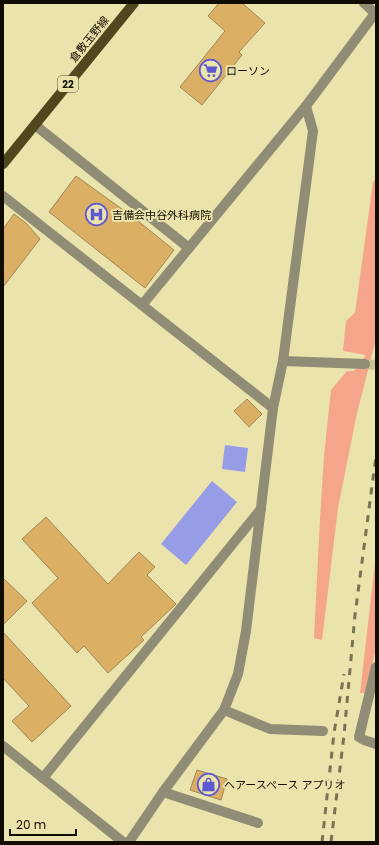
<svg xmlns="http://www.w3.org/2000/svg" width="379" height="845" font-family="Poppins,'Noto Sans JP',sans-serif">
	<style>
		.green { fill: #f5a68a }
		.water { fill: #979ce6 }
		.building { fill: #dcb064; stroke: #a08557 }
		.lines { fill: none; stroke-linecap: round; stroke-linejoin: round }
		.minor-tunnel { stroke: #cac392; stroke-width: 10; stroke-dasharray: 10 5; stroke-linecap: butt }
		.minor { stroke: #908c76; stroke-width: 10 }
		.major { stroke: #4f481f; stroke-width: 10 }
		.rail { stroke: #797353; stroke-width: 3; stroke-dasharray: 7 7; stroke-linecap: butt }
		.labels { text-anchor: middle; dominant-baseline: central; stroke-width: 4; stroke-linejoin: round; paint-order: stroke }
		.shield { fill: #ebe3ac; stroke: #524c34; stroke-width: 1 }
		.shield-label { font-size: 10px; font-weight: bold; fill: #100c00 }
		.street-label { font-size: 11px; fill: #100c00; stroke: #ebe3ac }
		.poi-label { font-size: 11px; fill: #100c00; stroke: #ebe3ac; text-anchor: start }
	</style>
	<rect width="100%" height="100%" fill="#ebe3ac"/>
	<g class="green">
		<path d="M 376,178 L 376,339 L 357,413 L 338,508 L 322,640 L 314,638 L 320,519 L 324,456 L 331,390 L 347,371 L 354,371 L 366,355 L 343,351 L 346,321 L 355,313 L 373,182 Z"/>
		<path d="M 376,554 L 376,649 L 365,693 L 360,693 Z"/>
	</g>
	<g class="water">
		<path d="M 225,445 L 248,448 L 245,472 L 222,469 Z"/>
		<path d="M 212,481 L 237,502 L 186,565 L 161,544 Z"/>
	</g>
	<g class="building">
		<path d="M 219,3 L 242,3 L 265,23 L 239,52 L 242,55 L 202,105 L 180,87 L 225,31 L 208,16 Z"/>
		<path d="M 76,176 L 133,217 L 174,250 L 145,288 L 49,212 Z"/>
		<path d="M 14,214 L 27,224 L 40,239 L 3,287 L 3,229 Z"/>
		<path d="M 247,399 L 262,414 L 249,427 L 234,411 Z"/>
		<path d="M 46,517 L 108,584 L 139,552 L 155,567 L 147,575 L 176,604 L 141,637 L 144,640 L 108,673 L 84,646 L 77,653 L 32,603 L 58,578 L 22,539 Z"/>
		<path d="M 3,578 L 27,601 L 3,625 Z"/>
		<path d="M 3,632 L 71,706 L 32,742 L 12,721 L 29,706 L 3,678 Z"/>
		<path d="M 197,770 L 227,779 L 221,800 L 190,790 Z"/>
	</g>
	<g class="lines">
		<path class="minor-tunnel" d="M 365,364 L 376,365"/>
		<g class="minor">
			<path d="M 364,3 L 376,14"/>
			<path d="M 35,125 L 189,248"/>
			<path d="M 3,196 L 273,408"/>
			<path d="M 142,305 L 306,106 L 376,12"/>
			<path d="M 283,361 L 365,364"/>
			<path d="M 376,667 L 359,737 L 364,740 L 376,744"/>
			<path d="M 224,710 L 270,729 L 323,731"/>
			<path d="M 3,746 L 123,842"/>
			<path d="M 43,778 L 261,509"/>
			<path d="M 163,792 L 258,823"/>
			<path d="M 129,842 L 163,792 L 224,710 L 238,674 L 246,631 L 273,408 L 283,361 L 313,131 L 306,106"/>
		</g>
		<path class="major" d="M 3,164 L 134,3"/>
		<g class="rail">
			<path d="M 322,842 L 334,733 L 344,674"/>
			<path d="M 331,842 L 344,735 L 355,615 L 376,456"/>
		</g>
	</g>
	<defs>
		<symbol id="supermarket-ring" viewBox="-11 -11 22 22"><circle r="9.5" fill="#ebe3ac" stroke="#5d58d1" stroke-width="1.5"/><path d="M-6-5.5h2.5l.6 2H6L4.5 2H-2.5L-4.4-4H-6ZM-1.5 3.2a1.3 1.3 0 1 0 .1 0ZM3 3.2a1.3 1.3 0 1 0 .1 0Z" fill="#5d58d1"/></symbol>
		<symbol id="hospital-ring" viewBox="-11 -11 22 22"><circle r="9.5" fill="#ebe3ac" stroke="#5d58d1" stroke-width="1.5"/><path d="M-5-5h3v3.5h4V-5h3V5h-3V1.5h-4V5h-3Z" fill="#5d58d1"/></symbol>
		<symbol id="shop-ring" viewBox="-11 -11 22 22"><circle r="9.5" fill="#ebe3ac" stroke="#5d58d1" stroke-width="1.5"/><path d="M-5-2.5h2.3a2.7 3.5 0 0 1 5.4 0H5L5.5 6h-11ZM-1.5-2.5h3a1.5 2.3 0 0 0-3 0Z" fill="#5d58d1"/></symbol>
	</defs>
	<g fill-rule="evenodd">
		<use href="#supermarket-ring" x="198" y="58" width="25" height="25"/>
		<use href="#hospital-ring" x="84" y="202" width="25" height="25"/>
		<use href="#shop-ring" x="196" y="772" width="25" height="25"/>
	</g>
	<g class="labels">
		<rect class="shield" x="58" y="76" width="20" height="16" rx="3"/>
		<g class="shield-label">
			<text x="68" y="84">22</text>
		</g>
		<g class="street-label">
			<text transform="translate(89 39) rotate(-51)">倉敷玉野線</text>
		</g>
		<g class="poi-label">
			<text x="226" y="71">ローソン</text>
			<text x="112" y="215">吉備会中谷外科病院</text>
			<text x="224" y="785">ヘアースペース アプリオ</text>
		</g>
	</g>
	<rect width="379" height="845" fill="none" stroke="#100c00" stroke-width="8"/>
	<path d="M10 829v6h66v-6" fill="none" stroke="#100c00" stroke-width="2"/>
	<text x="16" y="829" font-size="12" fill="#100c00" stroke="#ebe3ac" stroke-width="3" paint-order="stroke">20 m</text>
</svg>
